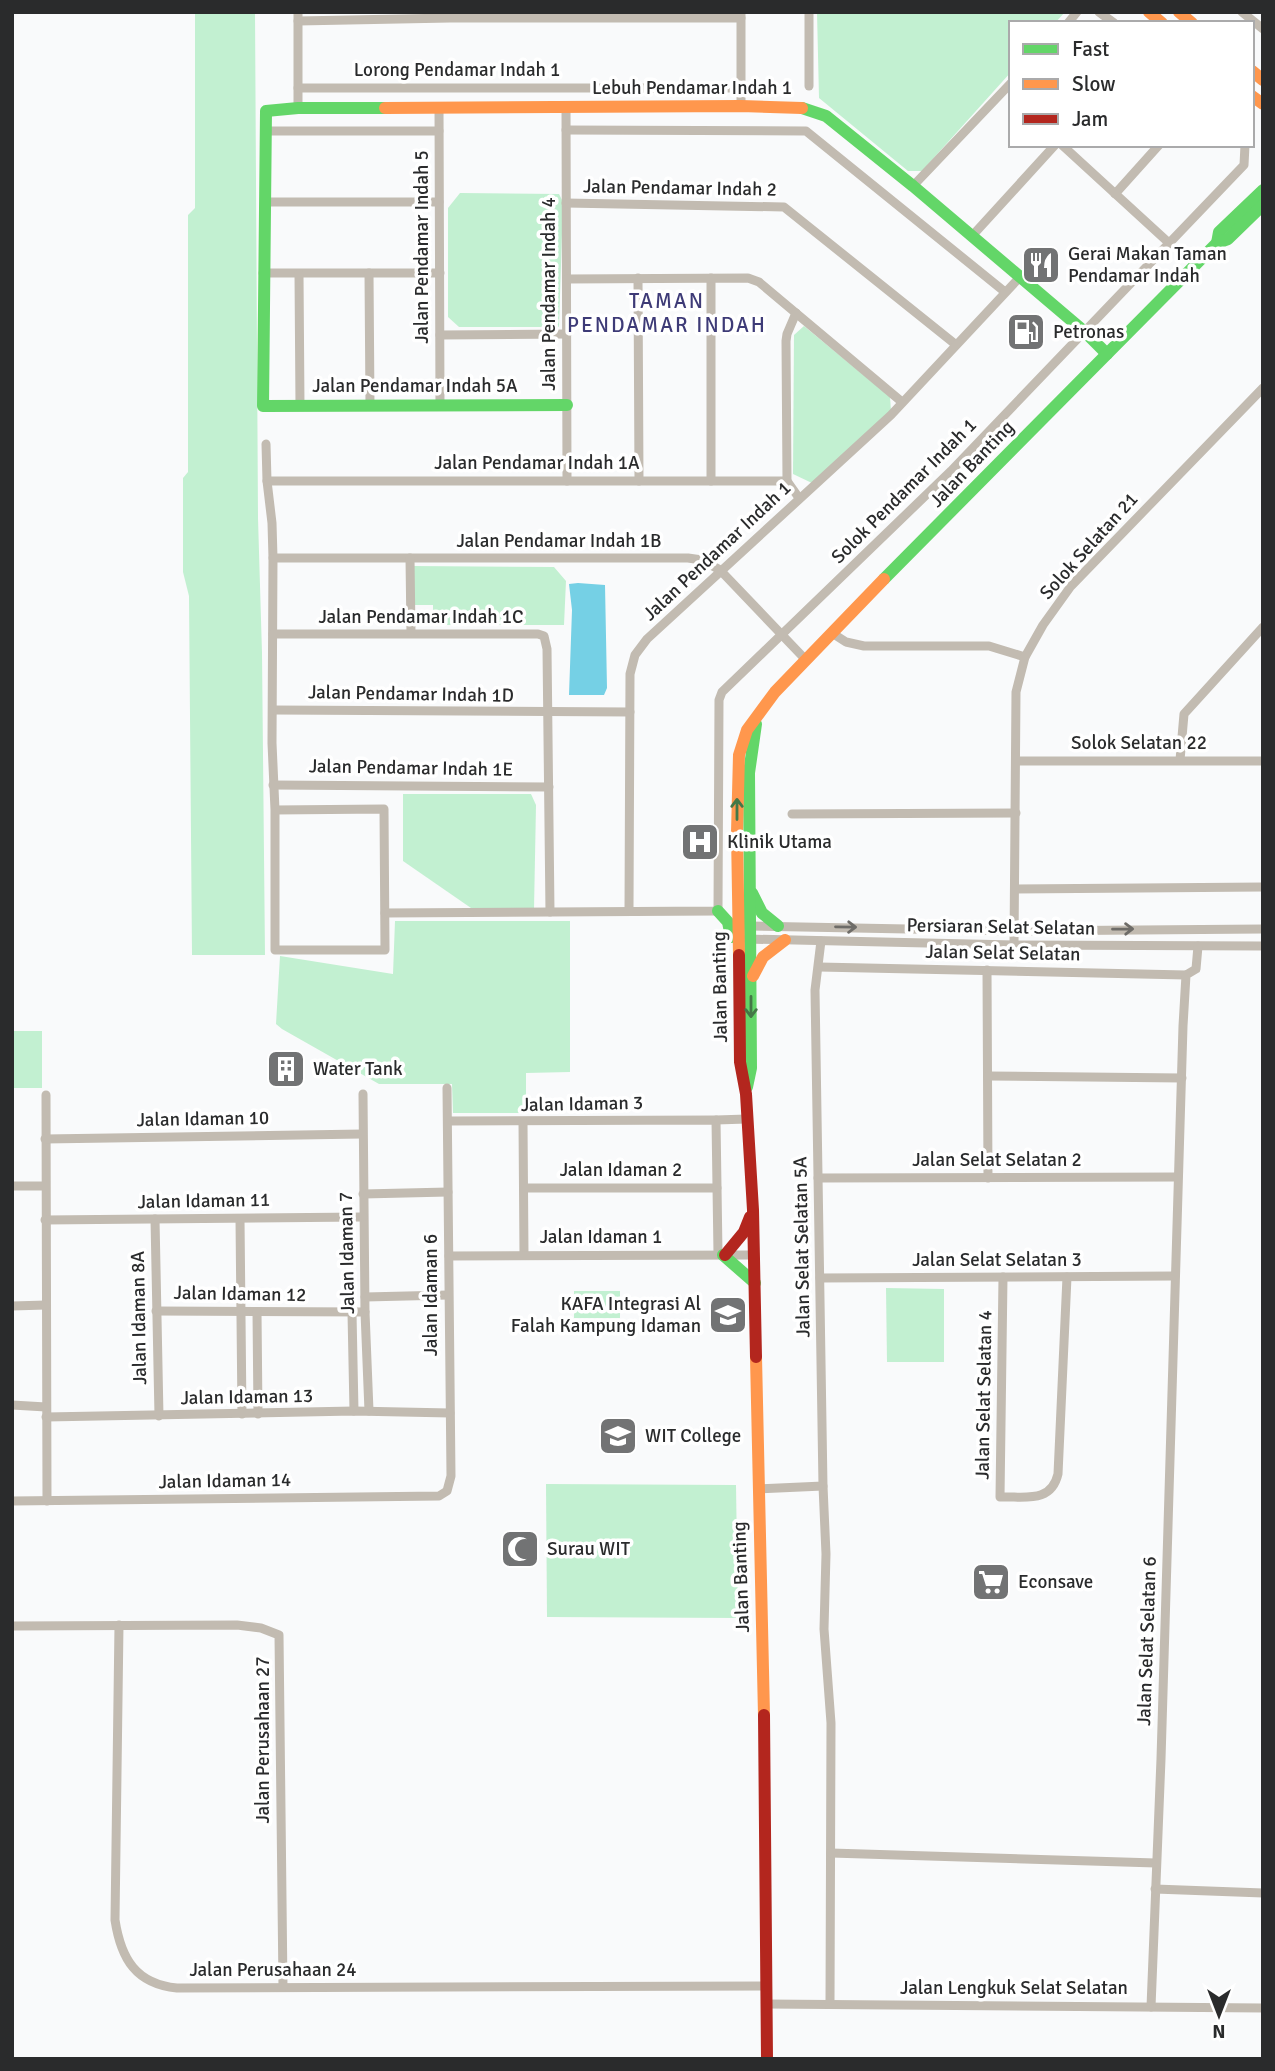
<svg xmlns="http://www.w3.org/2000/svg" width="1275" height="2071" font-family="Signika,sans-serif">
	<style>
		.green { fill: #c2f0d1 }
		.water { fill: #75d0e5 }
		.lines { fill: none; stroke-linecap: round; stroke-linejoin: round }
		.street { stroke: #c2bbb1; stroke-width: 9 }
		.fast { stroke: #63d668; stroke-width: 12 }
		.slow { stroke: #ff974d; stroke-width: 12 }
		.jam { stroke: #b3261e; stroke-width: 12 }
		.oneway { stroke: #447847 }
		.oneway2 { stroke: #6e6c68 }
		.labels { text-anchor: middle; dominant-baseline: central; stroke-width: 7; stroke-linejoin: round; paint-order: stroke }
		.street-label { font-size: 19px; fill: #2a2b2c; stroke: #fff }
		.poi-label { font-size: 19px; fill: #2a2b2c; stroke: #fff; text-anchor: start }
		.neighbourhood-label { font-size: 21px; letter-spacing: 2px; fill: #3e3b77; stroke: #fff }
	</style>
	<rect width="100%" height="100%" fill="#f9fafb"/>
	<g class="green">
		<path d="M 195,12 L 255,12 L 258,518 L 262,653 L 265,955 L 192,955 L 189,596 L 183,572 L 183,478 L 188,472 L 188,215 L 195,208 Z"/>
		<path d="M 817,12 L 1065,12 L 1055,23 L 1011,23 L 1011,72 L 922,171 L 908,171 L 819,98 Z"/>
		<path d="M 460,193 L 559,194 L 563,202 L 559,327 L 459,327 L 448,317 L 448,208 Z"/>
		<path d="M 804,326 L 890,397 L 891,411 L 814,484 L 793,474 L 794,335 Z"/>
		<path d="M 412,566 L 554,567 L 566,581 L 564,625 L 433,625 L 433,605 L 413,605 Z"/>
		<path d="M 403,794 L 531,794 L 536,805 L 534,909 L 471,908 L 403,861 Z"/>
		<path d="M 395,921 L 570,921 L 570,1072 L 526,1073 L 526,1113 L 453,1113 L 452,1084 L 379,1084 L 282,1029 L 276,1024 L 280,956 L 393,974 Z"/>
		<rect x="12" y="1031" width="30" height="57"/>
		<path d="M 886,1288 L 944,1289 L 944,1362 L 887,1362 Z"/>
		<rect x="574" y="1291" width="46" height="27"/>
		<path d="M 546,1484 L 736,1485 L 738,1618 L 547,1617 Z"/>
	</g>
	<path class="water" d="M 578,583 L 605,585 L 607,688 L 604,695 L 569,695 L 572,610 L 569,584 Z"/>
	<g class="lines">
		<g class="street">
			<path d="M 298,12 L 298,108"/>
			<path d="M 809,12 L 809,86"/>
			<path d="M 1099,12 L 1114,23"/>
			<path d="M 1242,12 L 1263,29"/>
			<path d="M 741,13 L 741,106"/>
			<path d="M 298,21 L 450,18 L 741,18"/>
			<path d="M 1068,23 L 1077,12"/>
			<path d="M 298,88 L 741,88"/>
			<path d="M 439,107 L 440,406"/>
			<path d="M 566,107 L 567,481"/>
			<path d="M 566,130 L 806,131 L 1005,292"/>
			<path d="M 266,131 L 439,131"/>
			<path d="M 1062,145 L 1169,243"/>
			<path d="M 913,186 L 1011,83"/>
			<path d="M 1115,194 L 1159,145"/>
			<path d="M 266,202 L 439,202"/>
			<path d="M 566,203 L 784,207 L 955,344"/>
			<path d="M 972,236 L 1055,145"/>
			<path d="M 263,273 L 440,273"/>
			<path d="M 369,273 L 370,406"/>
			<path d="M 299,274 L 300,406"/>
			<path d="M 638,278 L 639,481"/>
			<path d="M 711,278 L 711,481"/>
			<path d="M 567,279 L 748,278 L 759,282 L 902,402"/>
			<path d="M 440,335 L 567,334"/>
			<path d="M 266,444 L 267,481 L 272,523 L 273,558 L 272,743 L 275,810 L 275,950 L 385,950 L 384,809 L 275,810"/>
			<path d="M 267,481 L 787,481 L 799,498"/>
			<path d="M 787,481 L 786,341 L 787,334 L 796,313"/>
			<path d="M 273,558 L 688,558 L 702,560 L 720,570 L 805,659"/>
			<path d="M 410,558 L 411,633"/>
			<path d="M 832,633 L 846,642 L 864,646 L 989,646 L 1025,657"/>
			<path d="M 273,634 L 538,634 L 544,636 L 547,649 L 550,912"/>
			<path d="M 273,710 L 630,712"/>
			<path d="M 1180,760 L 1184,714 L 1263,627"/>
			<path d="M 1016,761 L 1263,761"/>
			<path d="M 273,785 L 549,787"/>
			<path d="M 792,814 L 1016,813"/>
			<path d="M 1016,889 L 1263,887"/>
			<path d="M 629,910 L 630,674 L 635,655 L 647,639 L 891,415 L 1020,277"/>
			<path d="M 385,913 L 718,911 L 719,700 L 722,692 L 951,471 L 1244,165 L 1245,145"/>
			<path d="M 747,926 L 1014,931 L 1263,929"/>
			<path d="M 747,939 L 1014,945 L 1263,946"/>
			<path d="M 1014,945 L 1016,692 L 1025,657 L 1043,625 L 1071,586 L 1263,388"/>
			<path d="M 819,967 L 1186,975"/>
			<path d="M 987,970 L 988,1178"/>
			<path d="M 988,1076 L 1182,1078"/>
			<path d="M 363,1094 L 365,1312 L 369,1411"/>
			<path d="M 46,1095 L 47,1501"/>
			<path d="M 716,1120 L 747,1119"/>
			<path d="M 448,1121 L 716,1120 L 718,1254"/>
			<path d="M 523,1122 L 524,1255"/>
			<path d="M 45,1139 L 362,1134"/>
			<path d="M 818,1178 L 1177,1177"/>
			<path d="M 12,1186 L 45,1186"/>
			<path d="M 524,1188 L 717,1188"/>
			<path d="M 363,1194 L 448,1192"/>
			<path d="M 155,1219 L 159,1416"/>
			<path d="M 240,1219 L 242,1414"/>
			<path d="M 45,1220 L 363,1217"/>
			<path d="M 449,1256 L 754,1255"/>
			<path d="M 1003,1277 L 1000,1497 C 1024,1496 1051,1504 1058,1474 L 1067,1277"/>
			<path d="M 820,1278 L 1174,1276"/>
			<path d="M 365,1297 L 448,1295"/>
			<path d="M 12,1306 L 46,1305"/>
			<path d="M 156,1311 L 365,1312"/>
			<path d="M 257,1312 L 258,1414"/>
			<path d="M 352,1313 L 354,1411"/>
			<path d="M 12,1405 L 46,1407"/>
			<path d="M 46,1417 L 354,1411 L 450,1413"/>
			<path d="M 823,1486 L 826,1554 L 824,1629 L 831,1723 L 830,2004"/>
			<path d="M 758,1489 L 823,1486 L 815,990 L 821,941"/>
			<path d="M 12,1501 L 439,1496 L 447,1491 L 451,1476 L 447,1088"/>
			<path d="M 119,1625 L 115,1920 C 121,1959 136,1984 177,1988 L 765,1986"/>
			<path d="M 12,1626 L 237,1625 L 261,1628 L 279,1635 L 283,1987"/>
			<path d="M 831,1853 L 1156,1863"/>
			<path d="M 1155,1889 L 1263,1893"/>
			<path d="M 766,2004 L 1263,2008"/>
			<path d="M 1151,2007 L 1161,1759 L 1183,1026 L 1186,975 L 1196,969 L 1198,946"/>
		</g>
		<g class="fast">
			<path d="M 385,108 L 298,108 L 266,111 L 263,406 L 567,405"/>
			<path d="M 802,108 L 826,116 L 913,186 L 1085,332 L 1107,354"/>
			<path d="M 1217,243 L 1219,232 L 1263,190"/>
			<path d="M 884,579 L 1217,243 L 1228,239 L 1263,205"/>
			<path d="M 752,893 L 762,913 L 778,926"/>
			<path d="M 718,911 L 728,922 L 731,937"/>
			<path d="M 747,1087 L 751,1068 L 749,773 L 756,724"/>
			<path d="M 723,1255 L 755,1283"/>
		</g>
		<g class="slow">
			<path d="M 1149,12 L 1162,23"/>
			<path d="M 1179,12 L 1192,23"/>
			<path d="M 1252,71 L 1263,80"/>
			<path d="M 1252,96 L 1263,104"/>
			<path d="M 385,108 L 741,106 L 802,108"/>
			<path d="M 739,955 L 737,833 L 739,755 L 747,730 L 775,692 L 884,579"/>
			<path d="M 753,976 L 763,957 L 785,940"/>
			<path d="M 756,1357 L 764,1715"/>
		</g>
		<g class="jam">
			<path d="M 739,955 L 740,1062 L 746,1094 L 753,1210 L 756,1357"/>
			<path d="M 725,1255 L 744,1232 L 750,1217"/>
			<path d="M 764,1715 L 767,2059"/>
		</g>
	</g>
	<defs><path id="oneway-shaft" d="M-6 0H5M1.5-3L5.5 0L1.5 3" fill="none" stroke-width="1.6" stroke-linecap="round" stroke-linejoin="round" transform="scale(1.75)"/></defs>
	<g class="oneway">
		<use href="#oneway-shaft" transform="translate(737 809) rotate(-90)"/>
		<use href="#oneway-shaft" transform="translate(751 1007) rotate(90)"/>
	</g>
	<g class="oneway2">
		<use href="#oneway-shaft" transform="translate(846 927) rotate(1)"/>
		<use href="#oneway-shaft" transform="translate(1123 929) rotate(-1)"/>
	</g>
	<defs>
		<symbol id="restaurant-square" viewBox="-11 -11 22 22"><rect x="-9" y="-9" width="18" height="18" rx="4" fill="#727374" stroke="#fff"/><path d="M-5-6h1v4h1v-4h1v4h1v-4h1v5L-1.5 .5V6h-2V.5L-5-1ZM5-6V6H3V1.5H1.5Q1.5-4 5-6Z" fill="#fff"/></symbol>
		<symbol id="fuel-square" viewBox="-11 -11 22 22"><rect x="-9" y="-9" width="18" height="18" rx="4" fill="#727374" stroke="#fff"/><path d="M-5.5-6h7V0h2V4h1.3V-2.5L3-4.5l.8-.8L6-3V5H2.5V1h-1V6h-7ZM-4.2-4.7v3.2H.2V-4.7Z" fill="#fff"/></symbol>
		<symbol id="hospital-square" viewBox="-11 -11 22 22"><rect x="-9" y="-9" width="18" height="18" rx="4" fill="#727374" stroke="#fff"/><path d="M-5-5h3v3.5h4V-5h3V5h-3V1.5h-4V5h-3Z" fill="#fff"/></symbol>
		<symbol id="building-square" viewBox="-11 -11 22 22"><rect x="-9" y="-9" width="18" height="18" rx="4" fill="#727374" stroke="#fff"/><path d="M-4-6H4V6H1V3H-1V6H-4ZM-2.5-4.3h1.7v1.8h-1.7ZM.8-4.3h1.7v1.8H.8ZM-2.5-1h1.7V.8h-1.7ZM.8-1h1.7V.8H.8Z" fill="#fff"/></symbol>
		<symbol id="school-square" viewBox="-11 -11 22 22"><rect x="-9" y="-9" width="18" height="18" rx="4" fill="#727374" stroke="#fff"/><path d="M0-5L7-2L0 1L-7-2ZM-4 1L0 2.5L4 1V4Q0 6-4 4Z" fill="#fff"/></symbol>
		<symbol id="university-square" viewBox="-11 -11 22 22"><rect x="-9" y="-9" width="18" height="18" rx="4" fill="#727374" stroke="#fff"/><path d="M0-5L7-2L0 1L-7-2ZM-4 1L0 2.5L4 1V4Q0 6-4 4Z" fill="#fff"/></symbol>
		<symbol id="mosque-square" viewBox="-11 -11 22 22"><rect x="-9" y="-9" width="18" height="18" rx="4" fill="#727374" stroke="#fff"/><path d="M3.5-4.9A6 6 0 1 0 3.5 4.9A5 5 0 1 1 3.5-4.9Z" fill="#fff"/></symbol>
		<symbol id="supermarket-square" viewBox="-11 -11 22 22"><rect x="-9" y="-9" width="18" height="18" rx="4" fill="#727374" stroke="#fff"/><path d="M-6-5.5h2.5l.6 2H6L4.5 2H-2.5L-4.4-4H-6ZM-1.5 3.2a1.3 1.3 0 1 0 .1 0ZM3 3.2a1.3 1.3 0 1 0 .1 0Z" fill="#fff"/></symbol>
	</defs>
	<g fill-rule="evenodd">
		<use href="#restaurant-square" x="1019" y="243" width="44" height="44"/>
		<use href="#fuel-square" x="1004" y="310" width="44" height="44"/>
		<use href="#hospital-square" x="678" y="820" width="44" height="44"/>
		<use href="#building-square" x="264" y="1047" width="44" height="44"/>
		<use href="#school-square" x="706" y="1293" width="44" height="44"/>
		<use href="#university-square" x="596" y="1414" width="44" height="44"/>
		<use href="#mosque-square" x="498" y="1527" width="44" height="44"/>
		<use href="#supermarket-square" x="969" y="1560" width="44" height="44"/>
	</g>
	<g class="labels">
		<g class="street-label">
			<text x="457" y="70">Lorong Pendamar Indah 1</text>
			<text x="692" y="88">Lebuh Pendamar Indah 1</text>
			<text transform="translate(680 188) rotate(1)">Jalan Pendamar Indah 2</text>
			<text transform="translate(422 247) rotate(-90)">Jalan Pendamar Indah 5</text>
			<text transform="translate(549 294) rotate(-90)">Jalan Pendamar Indah 4</text>
			<text x="415" y="386">Jalan Pendamar Indah 5A</text>
			<text x="537" y="463">Jalan Pendamar Indah 1A</text>
			<text transform="translate(972 464) rotate(-46)">Jalan Banting</text>
			<text transform="translate(904 491) rotate(-45)">Solok Pendamar Indah 1</text>
			<text x="559" y="541">Jalan Pendamar Indah 1B</text>
			<text transform="translate(1089 546) rotate(-48)">Solok Selatan 21</text>
			<text transform="translate(717 551) rotate(-43)">Jalan Pendamar Indah 1</text>
			<text x="421" y="617">Jalan Pendamar Indah 1C</text>
			<text transform="translate(411 694) rotate(1)">Jalan Pendamar Indah 1D</text>
			<text x="1139" y="743">Solok Selatan 22</text>
			<text transform="translate(411 768) rotate(1)">Jalan Pendamar Indah 1E</text>
			<text transform="translate(1001 927) rotate(1)">Persiaran Selat Selatan</text>
			<text transform="translate(1003 953) rotate(1)">Jalan Selat Selatan</text>
			<text transform="translate(720 987) rotate(-91)">Jalan Banting</text>
			<text transform="translate(582 1104) rotate(-1)">Jalan Idaman 3</text>
			<text transform="translate(203 1119) rotate(-1)">Jalan Idaman 10</text>
			<text x="997" y="1160">Jalan Selat Selatan 2</text>
			<text x="621" y="1170">Jalan Idaman 2</text>
			<text transform="translate(204 1201) rotate(-1)">Jalan Idaman 11</text>
			<text x="601" y="1237">Jalan Idaman 1</text>
			<text transform="translate(802 1247) rotate(-91)">Jalan Selat Selatan 5A</text>
			<text transform="translate(347 1253) rotate(-91)">Jalan Idaman 7</text>
			<text x="997" y="1260">Jalan Selat Selatan 3</text>
			<text transform="translate(240 1294) rotate(1)">Jalan Idaman 12</text>
			<text transform="translate(431 1295) rotate(-90)">Jalan Idaman 6</text>
			<text transform="translate(139 1318) rotate(-91)">Jalan Idaman 8A</text>
			<text transform="translate(984 1395) rotate(-89)">Jalan Selat Selatan 4</text>
			<text transform="translate(247 1397) rotate(-1)">Jalan Idaman 13</text>
			<text transform="translate(225 1481) rotate(-1)">Jalan Idaman 14</text>
			<text transform="translate(741 1577) rotate(-92)">Jalan Banting</text>
			<text transform="translate(1147 1641) rotate(-88)">Jalan Selat Selatan 6</text>
			<text transform="translate(263 1740) rotate(-90)">Jalan Perusahaan 27</text>
			<text x="273" y="1970">Jalan Perusahaan 24</text>
			<text x="1014" y="1988">Jalan Lengkuk Selat Selatan</text>
		</g>
		<g class="poi-label">
			<text x="1068" y="254">Gerai Makan Taman<tspan x="1068" dy="22">Pendamar Indah</tspan></text>
			<text x="1053" y="332">Petronas</text>
			<text x="727" y="842">Klinik Utama</text>
			<text x="313" y="1069">Water Tank</text>
			<text x="701" y="1304" text-anchor="end">KAFA Integrasi Al<tspan x="701" dy="22">Falah Kampung Idaman</tspan></text>
			<text x="645" y="1436">WIT College</text>
			<text x="547" y="1549">Surau WIT</text>
			<text x="1018" y="1582">Econsave</text>
		</g>
		<g class="neighbourhood-label">
			<text x="667" y="301">TAMAN<tspan x="667" dy="24">PENDAMAR INDAH</tspan></text>
		</g>
	</g>
	<rect width="1275" height="2071" fill="none" stroke="#2a2b2c" stroke-width="28"/>
	<rect x="1009" y="21" width="245" height="126" fill="#ffffff" stroke="#aaaaab" stroke-width="2"/>
	<rect x="1023" y="44" width="35" height="10" fill="#63d668" stroke="#aaaaab" stroke-width="2"/>
	<text x="1072" y="56" font-size="21" fill="#2a2b2c">Fast</text>
	<rect x="1023" y="79" width="35" height="10" fill="#ff974d" stroke="#aaaaab" stroke-width="2"/>
	<text x="1072" y="91" font-size="21" fill="#2a2b2c">Slow</text>
	<rect x="1023" y="114" width="35" height="10" fill="#b3261e" stroke="#aaaaab" stroke-width="2"/>
	<text x="1072" y="126" font-size="21" fill="#2a2b2c">Jam</text>
	<g transform="translate(1219 2015) rotate(180)" stroke="#ffffff" stroke-width="5" paint-order="stroke">
	<path d="M0-5L12 26L0 18L-12 26Z" fill="#2a2b2c"/>
	<text y="-10" font-size="19" font-weight="bold" text-anchor="middle" fill="#2a2b2c">N</text>
	</g>
</svg>
